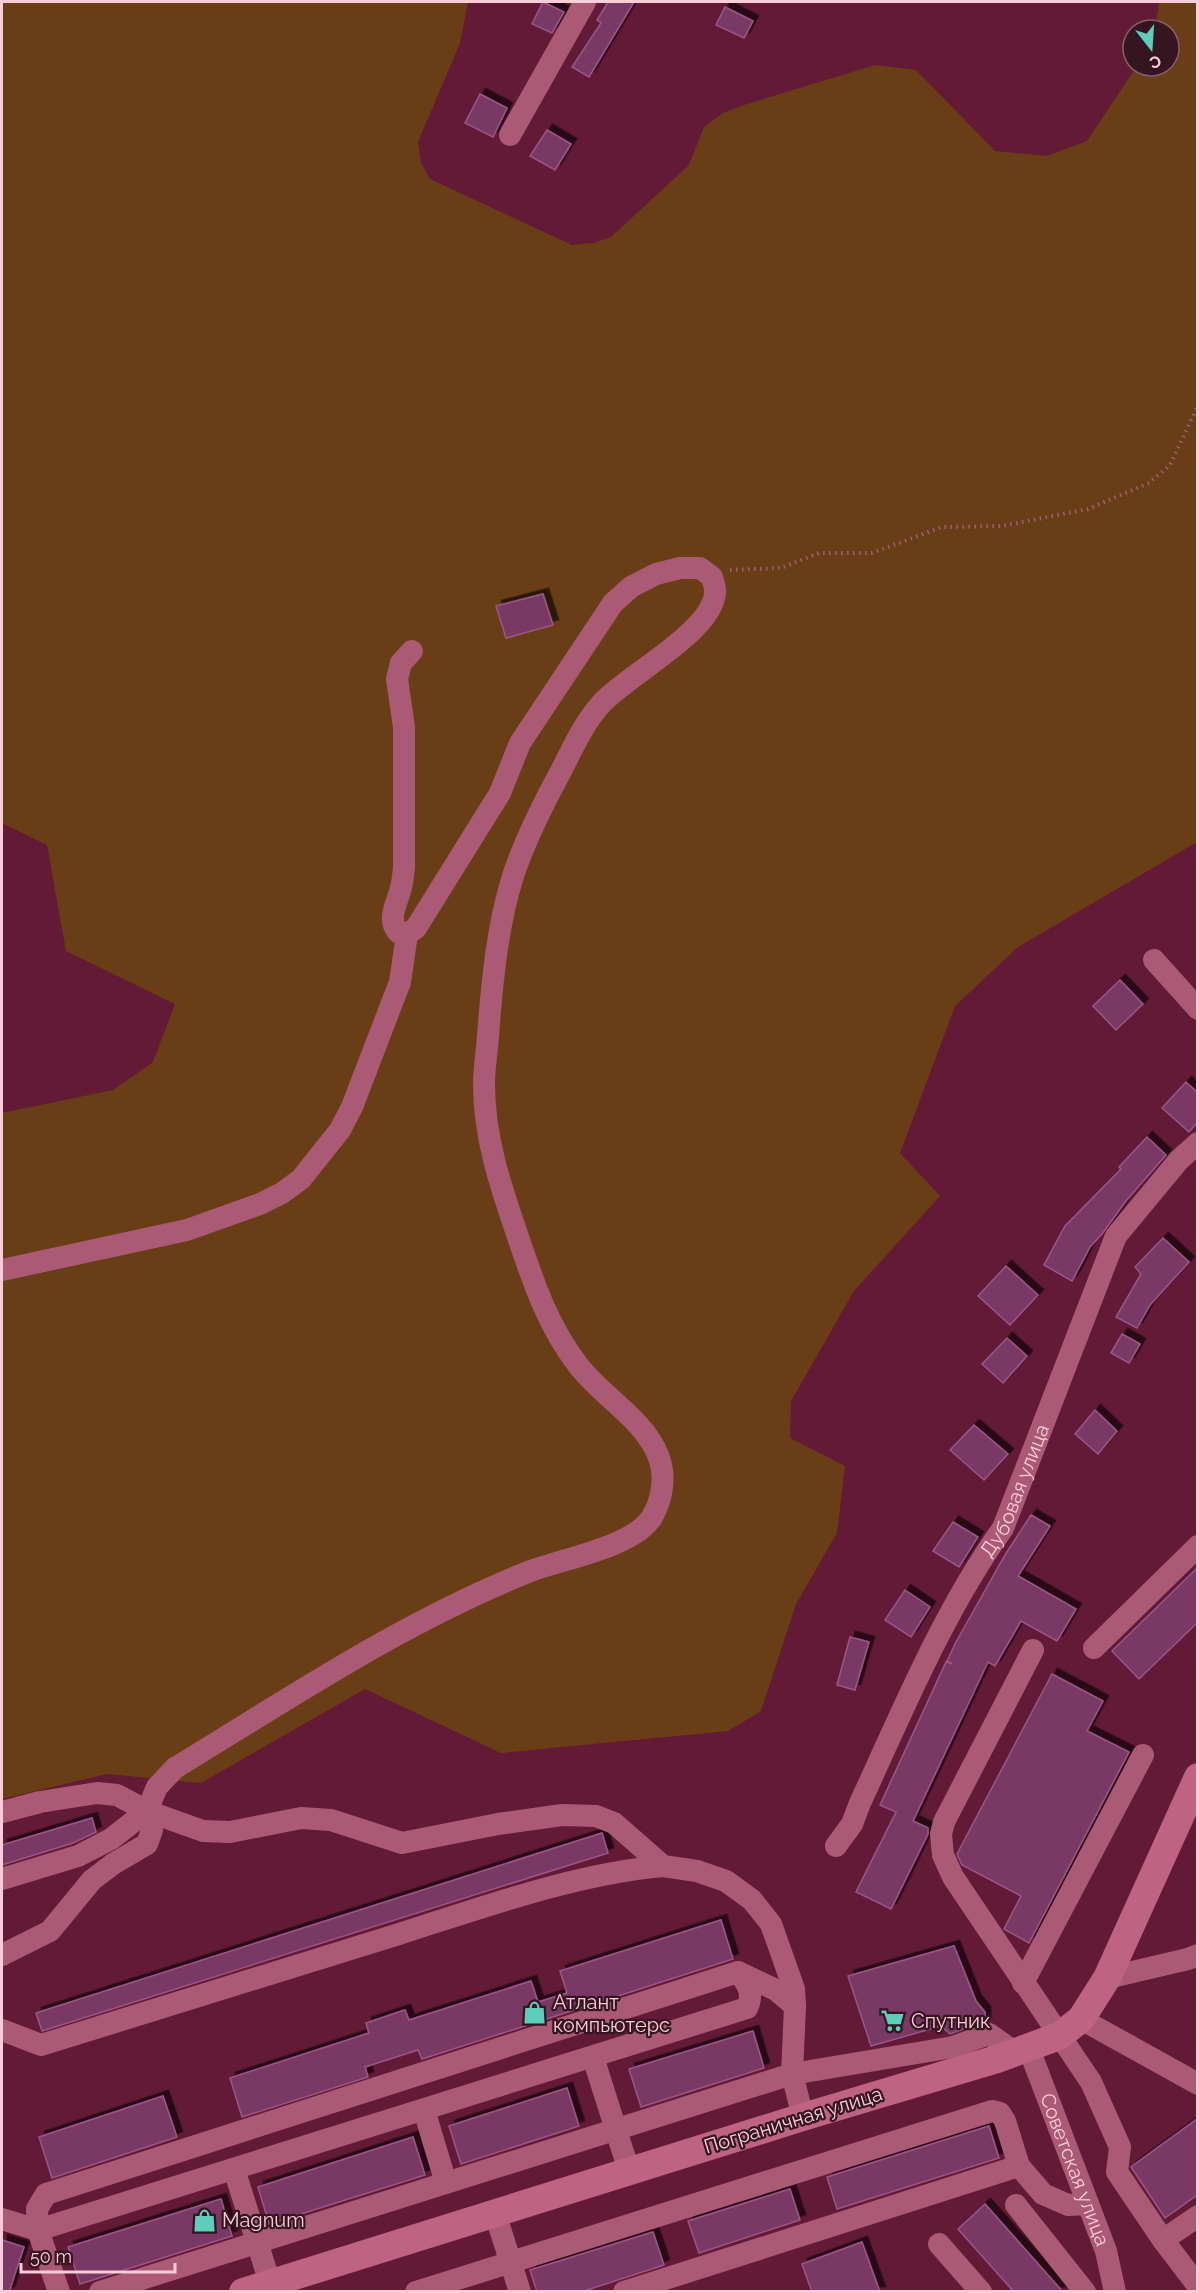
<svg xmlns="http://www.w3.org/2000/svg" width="1199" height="2293" font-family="Raleway,sans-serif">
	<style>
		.green { fill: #693e16 }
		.building { fill: #7a3865; stroke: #9b5685; stroke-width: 1.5; filter: url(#shadow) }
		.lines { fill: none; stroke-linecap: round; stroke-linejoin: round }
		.path { stroke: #9d5f75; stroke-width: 4; stroke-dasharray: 1.5 4.5; stroke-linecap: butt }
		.minor { stroke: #aa5a74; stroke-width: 22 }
		.major { stroke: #be6381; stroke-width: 28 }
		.labels { text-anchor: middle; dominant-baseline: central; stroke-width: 4.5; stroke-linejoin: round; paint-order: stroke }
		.street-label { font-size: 20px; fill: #fbcdd9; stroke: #35151f }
		.poi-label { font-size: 20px; fill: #fbcdd9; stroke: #35151f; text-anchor: start }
	</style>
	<defs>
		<filter id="shadow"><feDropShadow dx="5.5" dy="-5.5" stdDeviation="0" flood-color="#0009"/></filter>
	</defs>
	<rect width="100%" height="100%" fill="#631a37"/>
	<path class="green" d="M 2,2 L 468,2 L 460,43 L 418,142 L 421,163 L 430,179 L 572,245 L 594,243 L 611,237 L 689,165 L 704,127 L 723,113 L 744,105 L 875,65 L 916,70 L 995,151 L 1047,156 L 1087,141 L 1137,66 L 1169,66 L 1169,30 L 1155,30 L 1159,2 L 1197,2 L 1197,842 L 1018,947 L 955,1006 L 900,1153 L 940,1196 L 854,1291 L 791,1401 L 790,1438 L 845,1466 L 837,1533 L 796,1604 L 761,1711 L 728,1731 L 501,1753 L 365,1689 L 201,1783 L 107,1774 L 2,1799 L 2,1113 L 113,1090 L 153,1062 L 175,1004 L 66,951 L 47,845 L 2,823 Z"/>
	<g class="building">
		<path d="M 543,2 L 564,12 L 552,33 L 532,24 Z"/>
		<path d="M 608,2 L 634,2 L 589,77 L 572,67 L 601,23 L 597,20 Z"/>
		<path d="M 725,7 L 753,21 L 744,38 L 716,25 Z"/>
		<path d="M 480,94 L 507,108 L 493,137 L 465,123 Z"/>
		<path d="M 547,130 L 571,144 L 555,170 L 530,156 Z"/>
		<path d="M 543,594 L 553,625 L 506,638 L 496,606 Z"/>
		<path d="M 1120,980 L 1143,1004 L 1116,1030 L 1093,1006 Z"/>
		<path d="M 1186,1082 L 1197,1092 L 1197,1123 L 1189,1132 L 1162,1108 Z"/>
		<path d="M 1147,1137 L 1166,1155 L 1126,1201 L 1102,1234 L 1090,1247 L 1072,1281 L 1044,1265 L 1065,1226 L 1121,1169 L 1119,1167 Z"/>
		<path d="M 1163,1238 L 1189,1262 L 1150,1305 L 1137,1328 L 1116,1317 L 1141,1274 L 1135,1267 Z"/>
		<path d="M 1006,1266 L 1038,1295 L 1010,1325 L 978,1296 Z"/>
		<path d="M 1122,1334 L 1140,1344 L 1129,1363 L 1111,1353 Z"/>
		<path d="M 1007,1338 L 1027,1356 L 1003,1383 L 982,1364 Z"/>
		<path d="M 1095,1410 L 1117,1431 L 1098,1454 L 1075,1434 Z"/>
		<path d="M 974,1425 L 1008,1454 L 984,1480 L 950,1450 Z"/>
		<path d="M 1031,1515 L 1050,1526 L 1018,1576 L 1076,1609 L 1057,1641 L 1021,1621 L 995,1666 L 988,1662 L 913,1821 L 928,1828 L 928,1834 L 891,1909 L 856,1892 L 896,1812 L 880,1805 L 946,1662 L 952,1664 L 947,1661 L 956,1642 L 1005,1555 Z"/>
		<path d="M 953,1522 L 978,1537 L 959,1567 L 933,1551 Z"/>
		<path d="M 1197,1568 L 1197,1623 L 1139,1679 L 1112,1651 Z"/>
		<path d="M 905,1590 L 930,1607 L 911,1637 L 885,1620 Z"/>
		<path d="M 850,1637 L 869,1642 L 855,1690 L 837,1685 Z"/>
		<path d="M 1052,1674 L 1103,1701 L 1087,1731 L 1129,1752 L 1029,1943 L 1004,1929 L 1021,1896 L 962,1865 L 957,1854 Z"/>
		<path d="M 92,1818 L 96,1832 L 73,1843 L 2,1865 L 2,1845 Z"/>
		<path d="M 602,1833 L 608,1853 L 42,2031 L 36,2013 Z"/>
		<path d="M 721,1920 L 733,1959 L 422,2059 L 418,2050 L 365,2067 L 368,2077 L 242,2117 L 230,2078 L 369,2033 L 366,2023 L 405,2010 L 409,2020 L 531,1981 L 538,2002 L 567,1993 L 560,1971 Z"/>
		<path d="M 954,1946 L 976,2001 L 985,2012 L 985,2021 L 950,2034 L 941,2026 L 871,2046 L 848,1976 Z"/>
		<path d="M 753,2031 L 764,2068 L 641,2107 L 629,2069 Z"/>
		<path d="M 567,2088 L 579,2126 L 461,2164 L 449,2126 Z"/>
		<path d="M 163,2096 L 177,2137 L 52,2178 L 39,2137 Z"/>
		<path d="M 1197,2119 L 1197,2195 L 1165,2218 L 1131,2167 Z"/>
		<path d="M 989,2126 L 999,2158 L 837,2209 L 827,2177 Z"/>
		<path d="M 413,2137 L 425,2175 L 269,2224 L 258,2187 Z"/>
		<path d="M 790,2189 L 800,2220 L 699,2253 L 688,2221 Z"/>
		<path d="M 221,2199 L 232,2236 L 80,2284 L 68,2247 Z"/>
		<path d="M 985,2204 L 1063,2292 L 1014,2292 L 958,2229 Z"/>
		<path d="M 653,2232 L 664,2265 L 581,2292 L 537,2292 L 530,2270 Z"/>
		<path d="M 2,2240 L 24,2247 L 9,2292 L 2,2292 Z"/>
		<path d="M 862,2242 L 880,2292 L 812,2292 L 802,2264 Z"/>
	</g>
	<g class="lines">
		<path class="path" d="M 730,570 L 781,568 L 819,553 L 872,553 L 942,527 L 1002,526 L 1088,509 L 1149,483 L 1170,465 L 1198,405"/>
		<g class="minor">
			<path d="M 510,135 L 585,2"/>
			<path d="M 1154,960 L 1198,1009"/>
			<path d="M 2,1270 L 187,1230 L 260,1204 L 282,1193 L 301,1179 L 340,1130 L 352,1107 L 400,982 L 407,934"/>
			<path d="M 1094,1648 L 1198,1546"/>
			<path d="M 1033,1650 L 944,1822 L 941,1834 L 943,1855 L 953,1877 L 1091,2082 L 1120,2147 L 1117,2172 L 1163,2240 L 1198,2216"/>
			<path d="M 2,1812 L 40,1802 L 97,1793 L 117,1795 L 147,1811 L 203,1831 L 230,1832 L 301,1818 L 331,1820 L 402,1843 L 498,1824 L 562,1815 L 596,1816 L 614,1823 L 663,1866 L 697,1871 L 726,1881 L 752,1900 L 771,1924 L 794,1989 L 795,2006 L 792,2074 L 803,2117"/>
			<path id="s1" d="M 836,1846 L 852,1824 L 860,1803 C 903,1710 943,1612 1003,1528 L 1116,1236 L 1179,1160 L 1198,1143"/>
			<path d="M 2,1879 L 78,1856 L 111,1839 L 147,1811 L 157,1787 L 175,1768 C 290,1698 403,1622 528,1572 C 561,1559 634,1547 652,1517 C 663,1498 666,1475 658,1455 C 643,1418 601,1396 578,1365 C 547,1325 533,1281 517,1234 C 500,1184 484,1137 484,1084 C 484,1068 487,1052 488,1036 C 492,983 497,927 513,876 C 525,840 542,806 560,773 C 572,750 583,724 601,704 C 627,675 712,632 715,593 C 716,588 713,582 712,577 L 700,568 L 680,568 L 656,574 L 631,587 L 613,603 L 520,743 L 500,793 L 416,928 L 407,934 L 398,932 C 386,918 398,903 401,887 C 403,881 403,874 404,868 L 404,727 L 397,679 L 401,663 L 412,651"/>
			<path d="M 2,1955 L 50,1931 L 92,1880 L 113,1864 L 147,1844 L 152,1830 L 147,1811"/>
			<path d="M 1107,1978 L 1188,1959 L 1198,1955"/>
			<path d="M 1023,1983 L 1143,1755"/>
			<path d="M 1081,2019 L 1198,2084"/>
			<path d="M 2,2030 L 41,2045 C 160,2008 279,1971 399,1934 C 483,1907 575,1874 663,1866"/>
			<path id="s2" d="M 1029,2049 L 1106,2251 L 1115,2292"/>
			<path d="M 593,2057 L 629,2171"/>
			<path d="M 424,2110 L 446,2183"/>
			<path d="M 234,2169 L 270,2283"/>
			<path d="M 1016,2205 L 1085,2292"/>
			<path d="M 495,2213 L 520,2292"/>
			<path d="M 2,2219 L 38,2230 L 747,2008 C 754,1994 748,1984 738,1972"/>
			<path d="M 1163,2240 L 1198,2286"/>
			<path d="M 939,2244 L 981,2292"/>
			<path d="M 59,2292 L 38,2230 L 37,2209 L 46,2194 L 738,1972 L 776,1990 L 795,2006"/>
			<path d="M 100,2292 L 792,2074 L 953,2047 L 989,2034 L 1016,2053"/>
			<path d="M 416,2292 L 992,2111 L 1000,2113 L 1005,2121 L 1019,2166 L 1043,2194 L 1068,2205 L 1088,2204"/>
			<path d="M 624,2292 L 1019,2166"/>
		</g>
		<path class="major" d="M 243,2292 L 803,2117 L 997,2059 L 1059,2036 L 1081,2019 L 1107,1978 L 1198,1777"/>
	</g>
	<defs>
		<symbol id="shop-bare" viewBox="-9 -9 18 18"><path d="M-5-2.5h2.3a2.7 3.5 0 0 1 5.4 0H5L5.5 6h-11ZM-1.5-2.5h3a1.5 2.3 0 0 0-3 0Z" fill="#5ccebb" stroke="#35151f" stroke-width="2.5" paint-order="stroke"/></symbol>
		<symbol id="supermarket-bare" viewBox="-9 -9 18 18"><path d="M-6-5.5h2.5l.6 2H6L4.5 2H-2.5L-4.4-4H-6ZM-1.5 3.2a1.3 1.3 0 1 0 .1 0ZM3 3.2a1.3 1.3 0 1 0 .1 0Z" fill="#5ccebb" stroke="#35151f" stroke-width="2.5" paint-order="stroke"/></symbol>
	</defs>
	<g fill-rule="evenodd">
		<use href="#shop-bare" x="518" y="1996" width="33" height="33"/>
		<use href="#supermarket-bare" x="876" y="2004" width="33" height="33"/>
		<use href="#shop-bare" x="188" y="2204" width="33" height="33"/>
	</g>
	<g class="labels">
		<g class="street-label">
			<text stroke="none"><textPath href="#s1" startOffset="399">Дубовая улица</textPath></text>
			<text transform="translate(793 2120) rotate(-17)">Пограничная улица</text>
			<text stroke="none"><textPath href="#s2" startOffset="129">Советская улица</textPath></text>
		</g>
		<g class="poi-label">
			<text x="553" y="2002">Атлант<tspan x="553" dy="23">компьютерс</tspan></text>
			<text x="911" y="2021">Спутник</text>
			<text x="222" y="2220">Magnum</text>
		</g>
	</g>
	<rect width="1199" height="2293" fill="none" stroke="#fbcdd9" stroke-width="6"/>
	<g transform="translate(1151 48) rotate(163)"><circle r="28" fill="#35151f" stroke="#845f69" stroke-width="1.5"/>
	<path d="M0-4.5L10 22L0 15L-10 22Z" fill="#5ccebb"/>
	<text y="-9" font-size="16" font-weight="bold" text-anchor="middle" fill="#fbcdd9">С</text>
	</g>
	<path d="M21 2263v9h154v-9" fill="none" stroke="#fbcdd9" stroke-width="3"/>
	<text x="30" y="2263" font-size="18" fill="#fbcdd9" stroke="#35151f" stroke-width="4.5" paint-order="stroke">50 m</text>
</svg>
